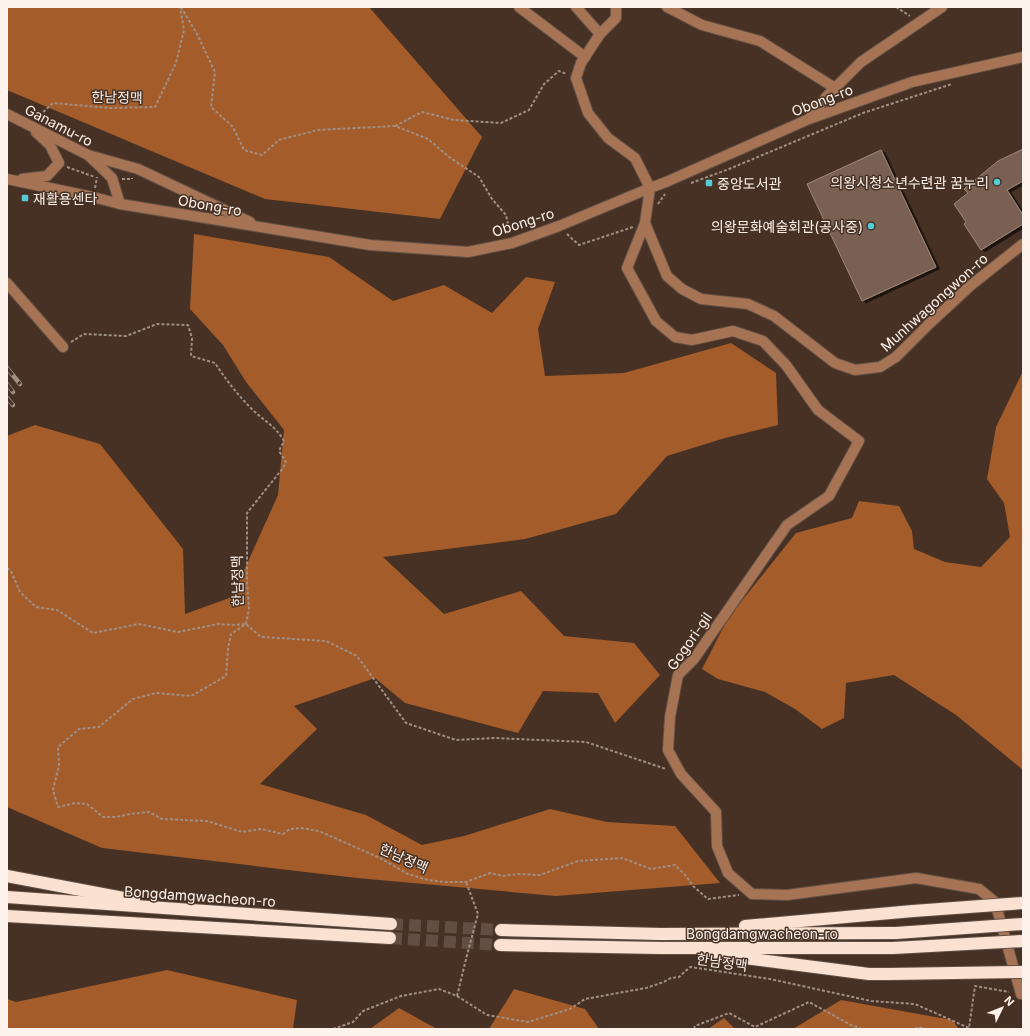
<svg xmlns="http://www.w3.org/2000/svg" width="1030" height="1036" font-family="Inter,'Noto Sans KR',sans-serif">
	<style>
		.forest { fill: #a35c2a }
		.building { fill: #796153; stroke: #a18879; filter: url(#shadow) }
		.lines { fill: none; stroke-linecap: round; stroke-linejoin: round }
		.highway-tunnel { stroke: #624e42; stroke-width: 12; stroke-dasharray: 12 6; stroke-linecap: butt }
		.minor-casing { stroke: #635044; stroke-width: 12 }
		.highway-casing { stroke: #635044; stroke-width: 14 }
		.path { stroke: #a09086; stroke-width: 2; stroke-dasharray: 3 2; stroke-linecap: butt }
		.minor { stroke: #a67454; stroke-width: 10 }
		.highway { stroke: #fbe1d2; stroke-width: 12 }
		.rail-casing { stroke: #a09086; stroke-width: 4.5 }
		.rail { stroke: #463124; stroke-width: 3; stroke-dasharray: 9; stroke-linecap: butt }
		.highway-bridge-casing { stroke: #635044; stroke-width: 14; stroke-linecap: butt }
		.highway-bridge { stroke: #fbe1d2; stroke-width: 12 }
		.poi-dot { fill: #52ccd5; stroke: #463124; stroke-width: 1.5 }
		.labels { text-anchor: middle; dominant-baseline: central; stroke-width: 3; stroke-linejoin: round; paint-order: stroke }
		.street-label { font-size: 14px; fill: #fef2ec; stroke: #463124 }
		.poi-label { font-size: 14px; fill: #fef2ec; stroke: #463124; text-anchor: end }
	</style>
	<defs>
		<filter id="shadow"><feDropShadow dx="3.5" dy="2" stdDeviation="0" flood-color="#0009"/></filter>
	</defs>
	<rect width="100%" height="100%" fill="#463124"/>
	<g class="forest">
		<path d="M 7,7 L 369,7 L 482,137 L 440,219 L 265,199 L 7,90 Z"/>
		<path d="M 194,234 L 329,257 L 393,301 L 444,285 L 492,313 L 526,277 L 555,282 L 538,329 L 545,376 L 624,373 L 731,343 L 776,373 L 778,425 L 725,438 L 667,456 L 616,514 L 525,539 L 383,557 L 444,614 L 521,591 L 564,636 L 634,643 L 660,675 L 615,723 L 598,693 L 543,691 L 518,733 L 405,703 L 375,678 L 294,706 L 317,729 L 260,784 L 366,815 L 422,845 L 464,836 L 550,809 L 607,822 L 675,826 L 720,883 L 556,896 L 357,878 L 102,848 L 7,807 L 7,436 L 35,425 L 100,444 L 183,549 L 185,614 L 232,597 L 278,495 L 284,430 L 246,382 L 223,345 L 190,309 Z"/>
		<path d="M 1023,371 L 1023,770 L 956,715 L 894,675 L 846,683 L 844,718 L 822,729 L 795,709 L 765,692 L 718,679 L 702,669 L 728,618 L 796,533 L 852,518 L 859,501 L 899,506 L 912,531 L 914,549 L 945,562 L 981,567 L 1010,537 L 1004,503 L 987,479 L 996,427 Z"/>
		<path d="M 167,970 L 297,1000 L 293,1029 L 7,1029 L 7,999 L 16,1002 Z"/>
		<path d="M 514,989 L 585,1009 L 599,1029 L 489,1029 Z"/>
		<path d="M 841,1000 L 952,1020 L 959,1029 L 793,1029 Z"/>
		<path d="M 399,1008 L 437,1029 L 370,1029 Z"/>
		<path d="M 724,1018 L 735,1029 L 708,1029 Z"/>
	</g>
	<g class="building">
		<path d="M 1023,149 L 1023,181 L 1007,190 L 1023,215 L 1023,224 L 981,250 L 964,224 L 966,222 L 954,204 L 968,193 L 964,189 L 998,161 Z"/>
		<path d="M 881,150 L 936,267 L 862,301 L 807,184 Z"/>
	</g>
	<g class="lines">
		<g class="highway-tunnel">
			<path d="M 391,924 L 501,930"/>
			<path d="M 390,938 L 500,945"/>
		</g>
		<defs>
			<g id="minor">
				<path d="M 519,7 L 585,57"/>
				<path d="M 576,7 L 600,34"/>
				<path d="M 616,7 L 616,18 L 600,34 L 581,63 L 576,78 L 588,113 L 608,138 L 635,158 L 650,188 L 645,223 L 667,276 L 682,289 L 701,299 L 748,304 L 774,316 L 835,363 L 855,370 L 880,367 L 896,357 L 929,324 L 970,286 L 1023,244"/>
				<path d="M 667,7 L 702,25 L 760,41 L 835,88"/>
				<path d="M 7,114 L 88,155 L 112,178 L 120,204"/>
				<path d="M 809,119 L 827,96 L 861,62 L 942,7"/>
				<path d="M 88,155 L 138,169 L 250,222"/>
				<path d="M 7,179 L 93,197 L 120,204 L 370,245 L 468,252 L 512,243 L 559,226 L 650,188 L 666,182 L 809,119 L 912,82 L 1023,57"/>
				<path d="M 22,179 L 47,176 L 59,163 L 50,145 L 36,132"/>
				<path d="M 645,223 L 627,268 L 656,321 L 675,337 L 692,340 L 733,331 L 763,341 L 786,365 L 818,410 L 859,441 L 829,496 L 787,525 L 694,659 L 678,675 L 670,717 L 668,750 L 681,774 L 716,812 L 717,846 L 728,873 L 752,894 L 787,895 L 916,878 L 979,889 L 995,902 L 1021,994 L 1023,994"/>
				<path d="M 7,283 L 63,347"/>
			</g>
			<g id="highway">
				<path d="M 7,876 L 134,900"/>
				<path d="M 7,897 L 391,924"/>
				<path d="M 7,916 L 390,938"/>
				<path d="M 745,926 L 913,911"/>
				<path d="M 501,930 L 660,934 L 896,933"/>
				<path d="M 500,945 L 660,948 L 893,948"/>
				<path d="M 713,954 L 869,974 L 889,974"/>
			</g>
		</defs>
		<use href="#minor" class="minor-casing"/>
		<use href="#highway" class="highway-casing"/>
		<g class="path">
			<path d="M 181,7 L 197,34 L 215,72 L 211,107 L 233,127 L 244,150 L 262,155 L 279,140 L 318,130 L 395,126 L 428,139 L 449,157 L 479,177 L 492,199 L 506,215 L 510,233"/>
			<path d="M 896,7 L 910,16"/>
			<path d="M 36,119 L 53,103 L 110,108 L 155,107 L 176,63 L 184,30 L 180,7"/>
			<path d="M 395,126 L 422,112 L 454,120 L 501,123 L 529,110 L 544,84 L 559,71 L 567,74"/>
			<path d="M 67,167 L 95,177"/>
			<path d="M 122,179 L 132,179 L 132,178"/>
			<path d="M 691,183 L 729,169 L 863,113 L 952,84"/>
			<path d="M 95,188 L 97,177"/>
			<path d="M 658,204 L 665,194"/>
			<path d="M 567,234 L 579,245 L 633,227"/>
			<path d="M 71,342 L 84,334 L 126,336 L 157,324 L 188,325 L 192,338 L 191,356 L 215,363 C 226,380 240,398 255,412 C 266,422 277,428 284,441 L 279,451 L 286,462 L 283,468 L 247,513 L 247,581 L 249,609 L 246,624 L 231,634 L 228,649 L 226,676 L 191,696 L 156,693 L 133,699 L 99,727 L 79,729 L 58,747 L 59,765 L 53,790 L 58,807 L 75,803 L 87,804 L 103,817 L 116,817 L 130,814 L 149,812 L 162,819 L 207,821 L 242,832 L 261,829 L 283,834 L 290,829 L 301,828 L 319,831 L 382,859 L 408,874 L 428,880 L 444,882 L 466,882 L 490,873 L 503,876 L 517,874 L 540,875 L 578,861 L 622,858 L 651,869 L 675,865 L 686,876 L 693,886 L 708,899 L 739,895"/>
			<path d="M 7,568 L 11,571 L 20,592 L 36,607 L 57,610 L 93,633 L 139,624 L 178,632 L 218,624 L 235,625 L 246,624 L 261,637 L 326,641 L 357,656 L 406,723 L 456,740 L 494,738 L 586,742 L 666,769"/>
			<path d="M 457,996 L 467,955 L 478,914 L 466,882"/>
			<path d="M 333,1029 L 353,1022 L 363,1011 L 401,996 L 439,989 L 457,996 L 487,1015 L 528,1022 L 570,1009 L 585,999 L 646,988 L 664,982 L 671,978 L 679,977 L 690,967 L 770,979 L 871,1001 L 915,1004 L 969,1028 L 975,986 L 1009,992"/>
			<path d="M 694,1029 L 695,1026 L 729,1013 L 755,1027 L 809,1002 L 851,1025 L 862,1029"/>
			<path d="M 915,1029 L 919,1027 L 925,1029"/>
		</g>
		<use href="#minor" class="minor"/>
		<use href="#highway" class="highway"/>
		<defs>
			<g id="rail">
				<path d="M 7,368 L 20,384"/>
				<path d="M 7,384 L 13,392"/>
				<path d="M 7,398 L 13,405"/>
			</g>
		</defs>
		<use href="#rail" class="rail-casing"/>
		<use href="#rail" class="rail"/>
		<defs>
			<g id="highway-bridge">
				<path d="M 913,911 L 1023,903"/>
				<path d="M 896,933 L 1023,924"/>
				<path d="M 893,948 L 1023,941"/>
				<path d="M 889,974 L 1023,972"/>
			</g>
		</defs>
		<use href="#highway-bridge" class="highway-bridge-casing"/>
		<use href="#highway-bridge" class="highway-bridge"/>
	</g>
	<g class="poi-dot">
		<circle cx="997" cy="182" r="4"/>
		<rect x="705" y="179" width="8" height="8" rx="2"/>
		<rect x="21" y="194" width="8" height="8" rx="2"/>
		<circle cx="871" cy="226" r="4"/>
	</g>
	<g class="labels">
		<g class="street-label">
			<text transform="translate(117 97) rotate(1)">한남정맥</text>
			<text transform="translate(822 100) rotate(-21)">Obong-ro</text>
			<text transform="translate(59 125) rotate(27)">Ganamu-ro</text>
			<text transform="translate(210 205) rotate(10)">Obong-ro</text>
			<text transform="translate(523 222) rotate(-18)">Obong-ro</text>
			<text transform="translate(934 302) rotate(-42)">Munhwagongwon-ro</text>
			<text transform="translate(237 581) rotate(-91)">한남정맥</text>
			<text transform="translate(689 641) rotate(-55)">Gogori-gil</text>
			<text transform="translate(404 858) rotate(24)">한남정맥</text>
			<text transform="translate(200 896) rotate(4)">Bongdamgwacheon-ro</text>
			<text x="762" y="933">Bongdamgwacheon-ro</text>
			<text transform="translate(722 962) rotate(8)">한남정맥</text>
		</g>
		<g class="poi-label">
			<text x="989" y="182">의왕시청소년수련관 꿈누리</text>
			<text x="717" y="183" text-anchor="start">중앙도서관</text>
			<text x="33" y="198" text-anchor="start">재활용센타</text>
			<text x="863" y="226">의왕문화예술회관(공사중)</text>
		</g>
	</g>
	<rect width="1030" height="1036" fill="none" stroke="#fef2ec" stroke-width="16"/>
	<g transform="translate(1002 1008) rotate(47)" stroke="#463124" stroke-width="3" paint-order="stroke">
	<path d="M0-3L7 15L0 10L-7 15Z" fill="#fef2ec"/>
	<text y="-6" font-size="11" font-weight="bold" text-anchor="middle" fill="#fef2ec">N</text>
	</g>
</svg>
